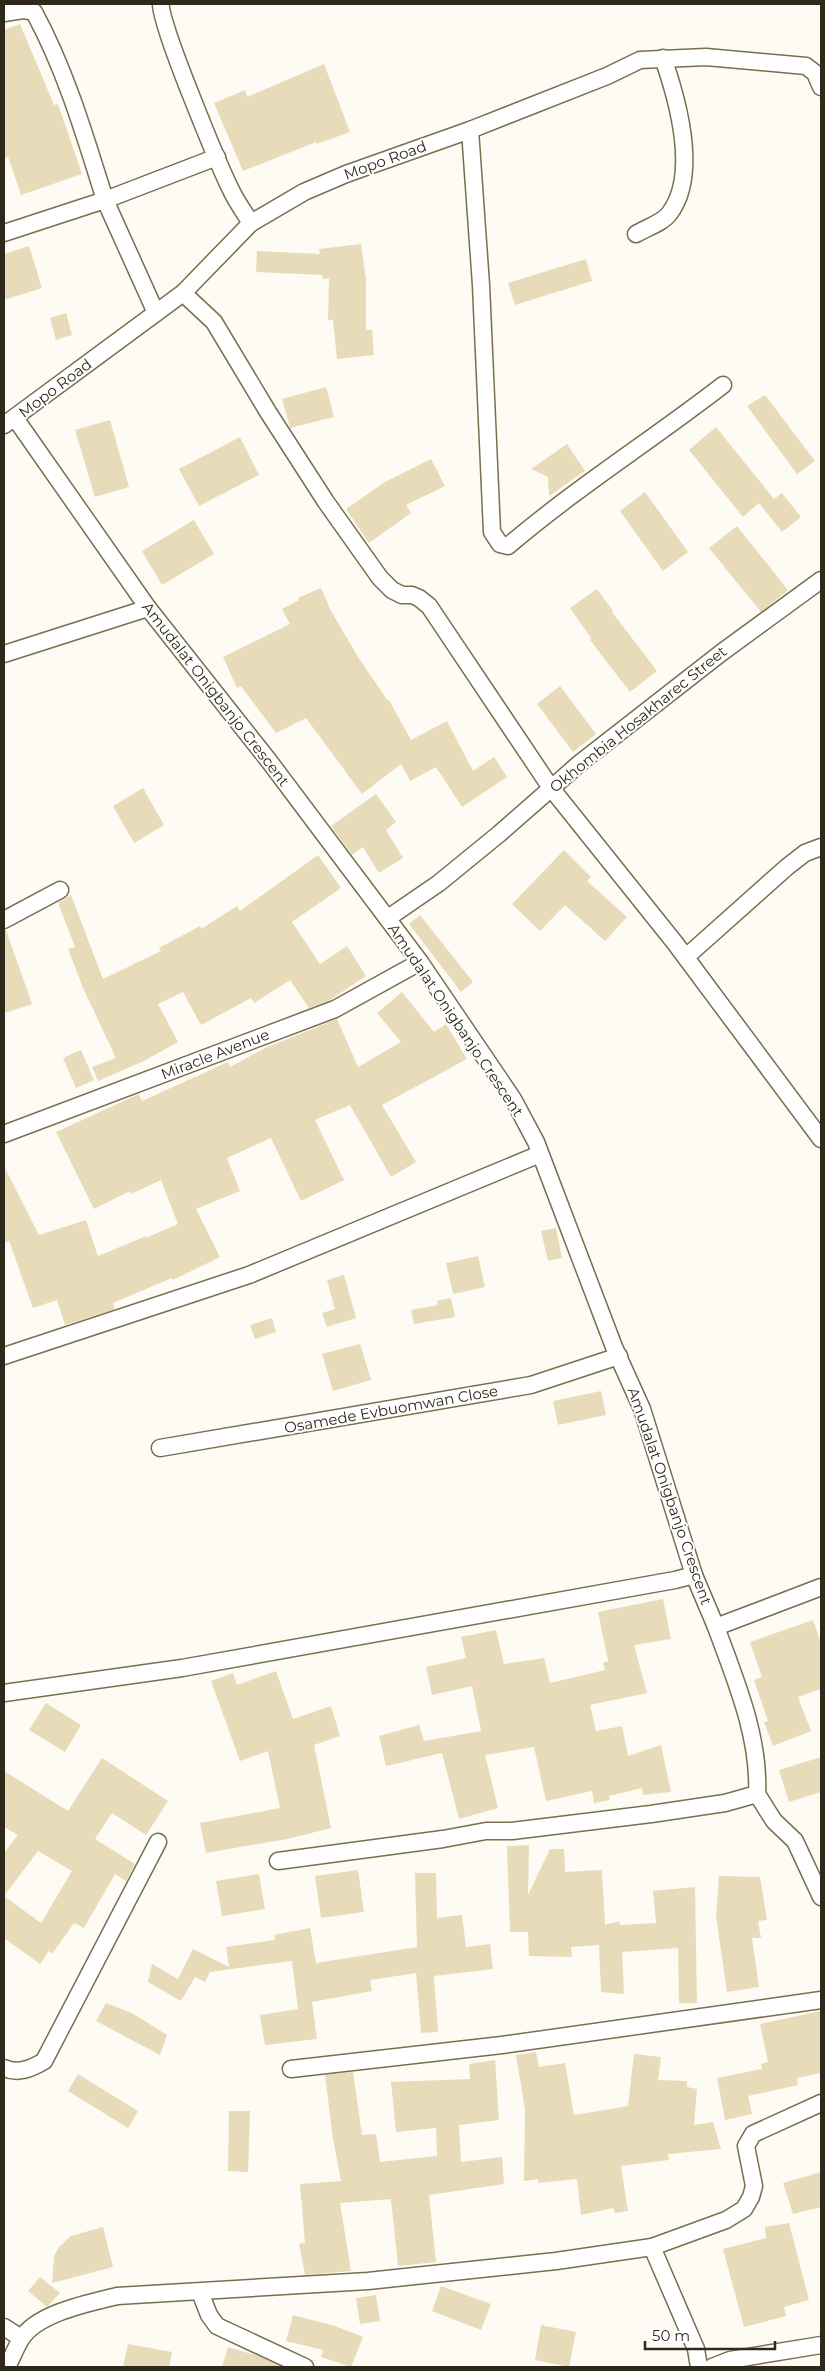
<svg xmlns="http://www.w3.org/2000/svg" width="825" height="2371" font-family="Montserrat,sans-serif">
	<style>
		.building { fill: #e8dbb9 }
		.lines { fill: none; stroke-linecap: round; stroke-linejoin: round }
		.street-casing { stroke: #7a6e4f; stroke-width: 19 }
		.street { stroke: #fff; stroke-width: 16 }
		.labels { text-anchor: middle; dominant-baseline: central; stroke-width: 4; stroke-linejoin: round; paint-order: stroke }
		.street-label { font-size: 15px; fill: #2e291b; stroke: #fff }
	</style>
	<rect width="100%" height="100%" fill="#fdfbf4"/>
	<g class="building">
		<path d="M 20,24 L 54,105 L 58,104 L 82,174 L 21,195 L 8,157 L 4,158 L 4,30 Z"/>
		<path d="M 324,64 L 350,132 L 317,144 L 316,142 L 243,171 L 214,103 L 245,90 L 247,97 Z"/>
		<path d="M 361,244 L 366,279 L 366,330 L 372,330 L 374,355 L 337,359 L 333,320 L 328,320 L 329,278 L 323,279 L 322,275 L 256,272 L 257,251 L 320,254 L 319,249 Z"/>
		<path d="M 29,246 L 42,288 L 4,300 L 4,254 Z"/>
		<path d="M 586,259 L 592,281 L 515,305 L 508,283 Z"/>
		<path d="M 66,313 L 72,335 L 56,340 L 50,318 Z"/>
		<path d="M 326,387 L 334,417 L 290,428 L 282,399 Z"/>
		<path d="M 765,395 L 815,461 L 797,474 L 747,406 Z"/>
		<path d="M 110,420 L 129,487 L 95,497 L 75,430 Z"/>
		<path d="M 716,427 L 774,499 L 782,493 L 801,517 L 782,532 L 759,503 L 743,517 L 689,450 Z"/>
		<path d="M 240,437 L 259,475 L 199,506 L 179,469 Z"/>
		<path d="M 567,444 L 585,471 L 549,496 L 548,477 L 531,469 Z"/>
		<path d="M 431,459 L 445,486 L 406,505 L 411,513 L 369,543 L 346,509 L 385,482 Z"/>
		<path d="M 645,492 L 688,552 L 663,571 L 620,511 Z"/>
		<path d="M 194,520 L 214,554 L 162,585 L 142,551 Z"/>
		<path d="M 737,526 L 788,590 L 761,612 L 709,548 Z"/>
		<path d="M 321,588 L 331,611 L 358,657 L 388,701 L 389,700 L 411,740 L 447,721 L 473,771 L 494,757 L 507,777 L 462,807 L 436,767 L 410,781 L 401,764 L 362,794 L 306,718 L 276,733 L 241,686 L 237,688 L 223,657 L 290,624 L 282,609 L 299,600 L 298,598 Z"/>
		<path d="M 597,589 L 613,611 L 612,612 L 657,671 L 630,692 L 590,640 L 591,638 L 570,608 Z"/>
		<path d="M 560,686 L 596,734 L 573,752 L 537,704 Z"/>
		<path d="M 143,788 L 164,825 L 134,843 L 113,806 Z"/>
		<path d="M 376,794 L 396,822 L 386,830 L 403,858 L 379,873 L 363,847 L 352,855 L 331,826 Z"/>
		<path d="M 564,850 L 591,877 L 587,881 L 627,917 L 605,941 L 565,905 L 540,931 L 512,904 Z"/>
		<path d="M 318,855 L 341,888 L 292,922 L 320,964 L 347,946 L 366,976 L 330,1000 L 309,1008 L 290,980 L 254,1003 L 251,998 L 201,1025 L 183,992 L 158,1004 L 178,1042 L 144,1061 L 98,1081 L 92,1067 L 116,1058 L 83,988 L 68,949 L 75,947 L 58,903 L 71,895 L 103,979 L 161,951 L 159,948 L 200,926 L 201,929 L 237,906 L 240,911 Z"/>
		<path d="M 420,915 L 473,982 L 461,992 L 409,924 Z"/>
		<path d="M 4,930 L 6,930 L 32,1004 L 5,1013 Z"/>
		<path d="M 402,992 L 434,1032 L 446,1024 L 467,1059 L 382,1105 L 416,1162 L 391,1177 L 350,1105 L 315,1120 L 344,1180 L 301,1201 L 271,1138 L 227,1158 L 240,1191 L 196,1209 L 220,1257 L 173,1280 L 172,1278 L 113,1303 L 115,1309 L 65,1325 L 57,1300 L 33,1308 L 9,1241 L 4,1243 L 4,1166 L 39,1235 L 86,1220 L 98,1256 L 146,1236 L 146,1238 L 178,1224 L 161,1180 L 131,1194 L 130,1191 L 94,1209 L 56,1132 L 139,1094 L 142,1101 L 228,1062 L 230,1067 L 265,1048 L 337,1019 L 358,1067 L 401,1042 L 377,1013 Z"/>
		<path d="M 81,1050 L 94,1080 L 76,1088 L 63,1058 Z"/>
		<path d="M 556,1228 L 562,1258 L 548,1261 L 541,1231 Z"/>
		<path d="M 478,1256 L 485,1287 L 453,1294 L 446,1263 Z"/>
		<path d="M 344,1275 L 356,1318 L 327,1327 L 322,1313 L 335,1309 L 327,1280 Z"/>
		<path d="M 451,1298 L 455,1317 L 414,1324 L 411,1310 L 438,1305 L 437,1301 Z"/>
		<path d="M 272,1318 L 276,1332 L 255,1339 L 250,1325 Z"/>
		<path d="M 360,1344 L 371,1380 L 333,1391 L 322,1354 Z"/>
		<path d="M 601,1391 L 606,1415 L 558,1425 L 553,1401 Z"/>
		<path d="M 663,1599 L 671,1639 L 634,1645 L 647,1693 L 590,1705 L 596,1731 L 622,1726 L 628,1756 L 661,1745 L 671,1792 L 643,1795 L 642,1788 L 609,1796 L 610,1800 L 594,1803 L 592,1791 L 546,1801 L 534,1747 L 485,1755 L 498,1808 L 459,1819 L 442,1753 L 386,1766 L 379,1736 L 419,1725 L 424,1741 L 481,1731 L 472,1686 L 432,1695 L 426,1667 L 466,1658 L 461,1637 L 496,1630 L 504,1664 L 544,1658 L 550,1683 L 605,1670 L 603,1663 L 608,1661 L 598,1612 Z"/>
		<path d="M 813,1620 L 821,1643 L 821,1689 L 798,1697 L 811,1731 L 773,1746 L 764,1722 L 768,1721 L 754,1680 L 762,1677 L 750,1642 Z"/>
		<path d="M 276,1671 L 293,1719 L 331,1706 L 340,1736 L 314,1745 L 331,1828 L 287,1839 L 206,1853 L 200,1823 L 280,1808 L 268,1751 L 240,1761 L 211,1681 L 233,1673 L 237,1685 Z"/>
		<path d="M 46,1703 L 81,1725 L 65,1752 L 29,1730 Z"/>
		<path d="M 821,1757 L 821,1792 L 789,1802 L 779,1770 Z"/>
		<path d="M 102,1758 L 168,1801 L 146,1835 L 112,1813 L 95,1839 L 135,1864 L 126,1881 L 115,1874 L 84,1928 L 74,1923 L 52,1954 L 49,1951 L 40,1964 L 4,1938 L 4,1896 L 41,1923 L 72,1871 L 38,1851 L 4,1896 L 4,1853 L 18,1835 L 4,1827 L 4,1771 L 68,1811 Z"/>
		<path d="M 529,1845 L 528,1895 L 550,1849 L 564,1849 L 565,1872 L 602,1870 L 605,1925 L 620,1921 L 620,1925 L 656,1923 L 653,1891 L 695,1887 L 697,2003 L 679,2003 L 678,1948 L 622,1952 L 624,1994 L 601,1992 L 599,1945 L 571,1947 L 572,1957 L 529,1956 L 528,1932 L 510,1932 L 507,1846 Z"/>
		<path d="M 358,1870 L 364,1912 L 321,1918 L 315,1876 Z"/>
		<path d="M 415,1873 L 436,1873 L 437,1918 L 462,1915 L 466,1947 L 490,1944 L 493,1969 L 434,1976 L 438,2032 L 421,2033 L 416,1973 L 370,1980 L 372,1991 L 312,2002 L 317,2039 L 265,2045 L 260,2015 L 298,2009 L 292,1961 L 210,1972 L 205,1982 L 195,1977 L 181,2001 L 148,1982 L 152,1964 L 178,1979 L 193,1949 L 229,1967 L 226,1947 L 275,1940 L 274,1935 L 310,1928 L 316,1963 L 417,1947 Z"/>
		<path d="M 259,1874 L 265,1909 L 222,1916 L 216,1881 Z"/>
		<path d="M 719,1876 L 760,1877 L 767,1920 L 758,1921 L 761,1938 L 752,1938 L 759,1987 L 727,1992 L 716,1916 Z"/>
		<path d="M 106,2003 L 132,2013 L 167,2035 L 160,2055 L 96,2021 Z"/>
		<path d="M 821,2011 L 821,2073 L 797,2078 L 798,2085 L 748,2096 L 752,2114 L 725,2120 L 717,2078 L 762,2069 L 761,2064 L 768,2062 L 760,2024 Z"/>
		<path d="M 536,2052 L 539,2067 L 565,2063 L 574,2115 L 628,2106 L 634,2054 L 661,2057 L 658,2080 L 687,2081 L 687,2087 L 697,2089 L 694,2125 L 713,2122 L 721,2149 L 668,2154 L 669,2160 L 621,2166 L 628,2211 L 615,2213 L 613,2208 L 581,2215 L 577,2179 L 538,2183 L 538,2179 L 524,2181 L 525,2109 L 516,2055 Z"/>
		<path d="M 495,2060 L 499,2120 L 459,2125 L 461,2162 L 502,2157 L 504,2184 L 429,2195 L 436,2262 L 398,2266 L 391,2199 L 340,2203 L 351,2271 L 305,2275 L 299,2244 L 305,2243 L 300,2184 L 341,2181 L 333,2139 L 325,2075 L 353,2072 L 362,2135 L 376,2134 L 380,2162 L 437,2156 L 436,2128 L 396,2132 L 391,2082 L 470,2079 L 469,2064 Z"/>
		<path d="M 78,2074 L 138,2111 L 128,2128 L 68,2091 Z"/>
		<path d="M 229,2111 L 250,2111 L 248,2172 L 228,2171 Z"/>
		<path d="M 821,2172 L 821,2207 L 793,2214 L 783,2183 Z"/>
		<path d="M 789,2223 L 809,2300 L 784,2307 L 786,2316 L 744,2327 L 723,2249 L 766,2238 L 765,2227 Z"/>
		<path d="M 103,2227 L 113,2267 L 52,2283 L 54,2256 L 59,2247 L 71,2236 Z"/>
		<path d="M 40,2277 L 60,2293 L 47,2307 L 28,2291 Z"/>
		<path d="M 441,2286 L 491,2304 L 481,2330 L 432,2311 Z"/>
		<path d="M 376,2295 L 380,2321 L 360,2324 L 356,2298 Z"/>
		<path d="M 293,2315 L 335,2326 L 363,2337 L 351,2367 L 321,2357 L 323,2350 L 286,2341 Z"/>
		<path d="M 541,2325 L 576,2332 L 569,2367 L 535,2360 Z"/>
		<path d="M 128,2344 L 172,2352 L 169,2367 L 123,2367 Z"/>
		<path d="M 228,2347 L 259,2356 L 282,2367 L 222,2367 Z"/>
	</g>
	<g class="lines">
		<defs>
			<g id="street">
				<path d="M 161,4 C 157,17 220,168 231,190 C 236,201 244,212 251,223"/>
				<path d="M 4,13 L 23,10 L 34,12 C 66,71 85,136 105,200 L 217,157"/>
				<path d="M 470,130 L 481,285 L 492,532 L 500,544 L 508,546 C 576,488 652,440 723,385"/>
				<path d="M 4,233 L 105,200 L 156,313"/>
				<path d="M 636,234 C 646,228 662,223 669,214 C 699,176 678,101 663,58"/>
				<path d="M 183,293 L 214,322 L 268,412 L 326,502 L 380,578 L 392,590 L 402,595 L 412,595 L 419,598 L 429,606 L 551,788 L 675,943 L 821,1139"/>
				<path d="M 15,418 L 148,608 L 269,761 L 420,962 L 513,1099 L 536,1142 L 614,1347 L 642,1409 L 694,1575 L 716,1627 L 821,1587"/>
				<path d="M 4,425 L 183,293 L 251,223 L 304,192 L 346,174 L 470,130 L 607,76 L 640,60 L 706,57 L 806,66 L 815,73 L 821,87"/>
				<path d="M 4,654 L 148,608"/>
				<path d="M 388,918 L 439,883 L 499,834 L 580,763 L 721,653 L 821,580"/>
				<path d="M 4,920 L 60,890"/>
				<path d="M 686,957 L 787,867 L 805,853 L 821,847"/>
				<path d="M 4,1134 L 335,1009 L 420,962"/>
				<path d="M 4,1356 L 249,1275 L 540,1154"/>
				<path d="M 160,1448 L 531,1385 L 619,1356"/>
				<path d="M 4,1693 L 182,1668 L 675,1580 L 694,1575"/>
				<path d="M 757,1794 L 774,1821 L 795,1841 L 821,1897"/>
				<path d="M 278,1861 L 443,1839 L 486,1831 L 512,1831 L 651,1814 L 725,1803 L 757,1794 C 760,1737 735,1679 716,1627"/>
				<path d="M 4,2068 C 18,2074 31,2069 44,2061 L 158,1842"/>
				<path d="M 291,2069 L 502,2045 L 821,2000"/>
				<path d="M 652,2247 L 696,2349 L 699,2367"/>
				<path d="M 200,2292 L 209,2315 L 217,2326 L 305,2367"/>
				<path d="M 4,2327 L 21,2338"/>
				<path d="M 7,2367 C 12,2358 16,2347 21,2339 C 37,2313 89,2303 117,2296 L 368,2281 L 556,2261 L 652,2247 L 726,2220 L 744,2209 L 751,2197 L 754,2186 L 746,2146 L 753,2134 L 821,2103"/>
				<path d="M 712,2367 L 730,2360 L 821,2345"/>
			</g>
		</defs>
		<use href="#street" class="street-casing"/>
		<use href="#street" class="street"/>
	</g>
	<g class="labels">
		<g class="street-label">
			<text transform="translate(385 160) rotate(-20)">Mopo Road</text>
			<text transform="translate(55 388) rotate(-37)">Mopo Road</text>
			<text transform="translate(216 694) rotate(52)">Amudalat Onigbanjo Crescent</text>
			<text transform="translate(638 719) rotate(-39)">Okhombia Hosakharec Street</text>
			<text transform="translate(456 1020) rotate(56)">Amudalat Onigbanjo Crescent</text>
			<text transform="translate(215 1054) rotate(-21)">Miracle Avenue</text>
			<text transform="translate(391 1409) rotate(-10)">Osamede Evbuomwan Close</text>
			<text transform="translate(670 1496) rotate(71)">Amudalat Onigbanjo Crescent</text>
		</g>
	</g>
	<rect width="825" height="2371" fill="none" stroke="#2e291b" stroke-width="10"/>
	<path d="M645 2341v8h130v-8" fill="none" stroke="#2e291b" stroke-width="2.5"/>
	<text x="652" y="2341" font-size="15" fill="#2e291b" stroke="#ffffff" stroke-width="4" paint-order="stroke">50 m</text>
</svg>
